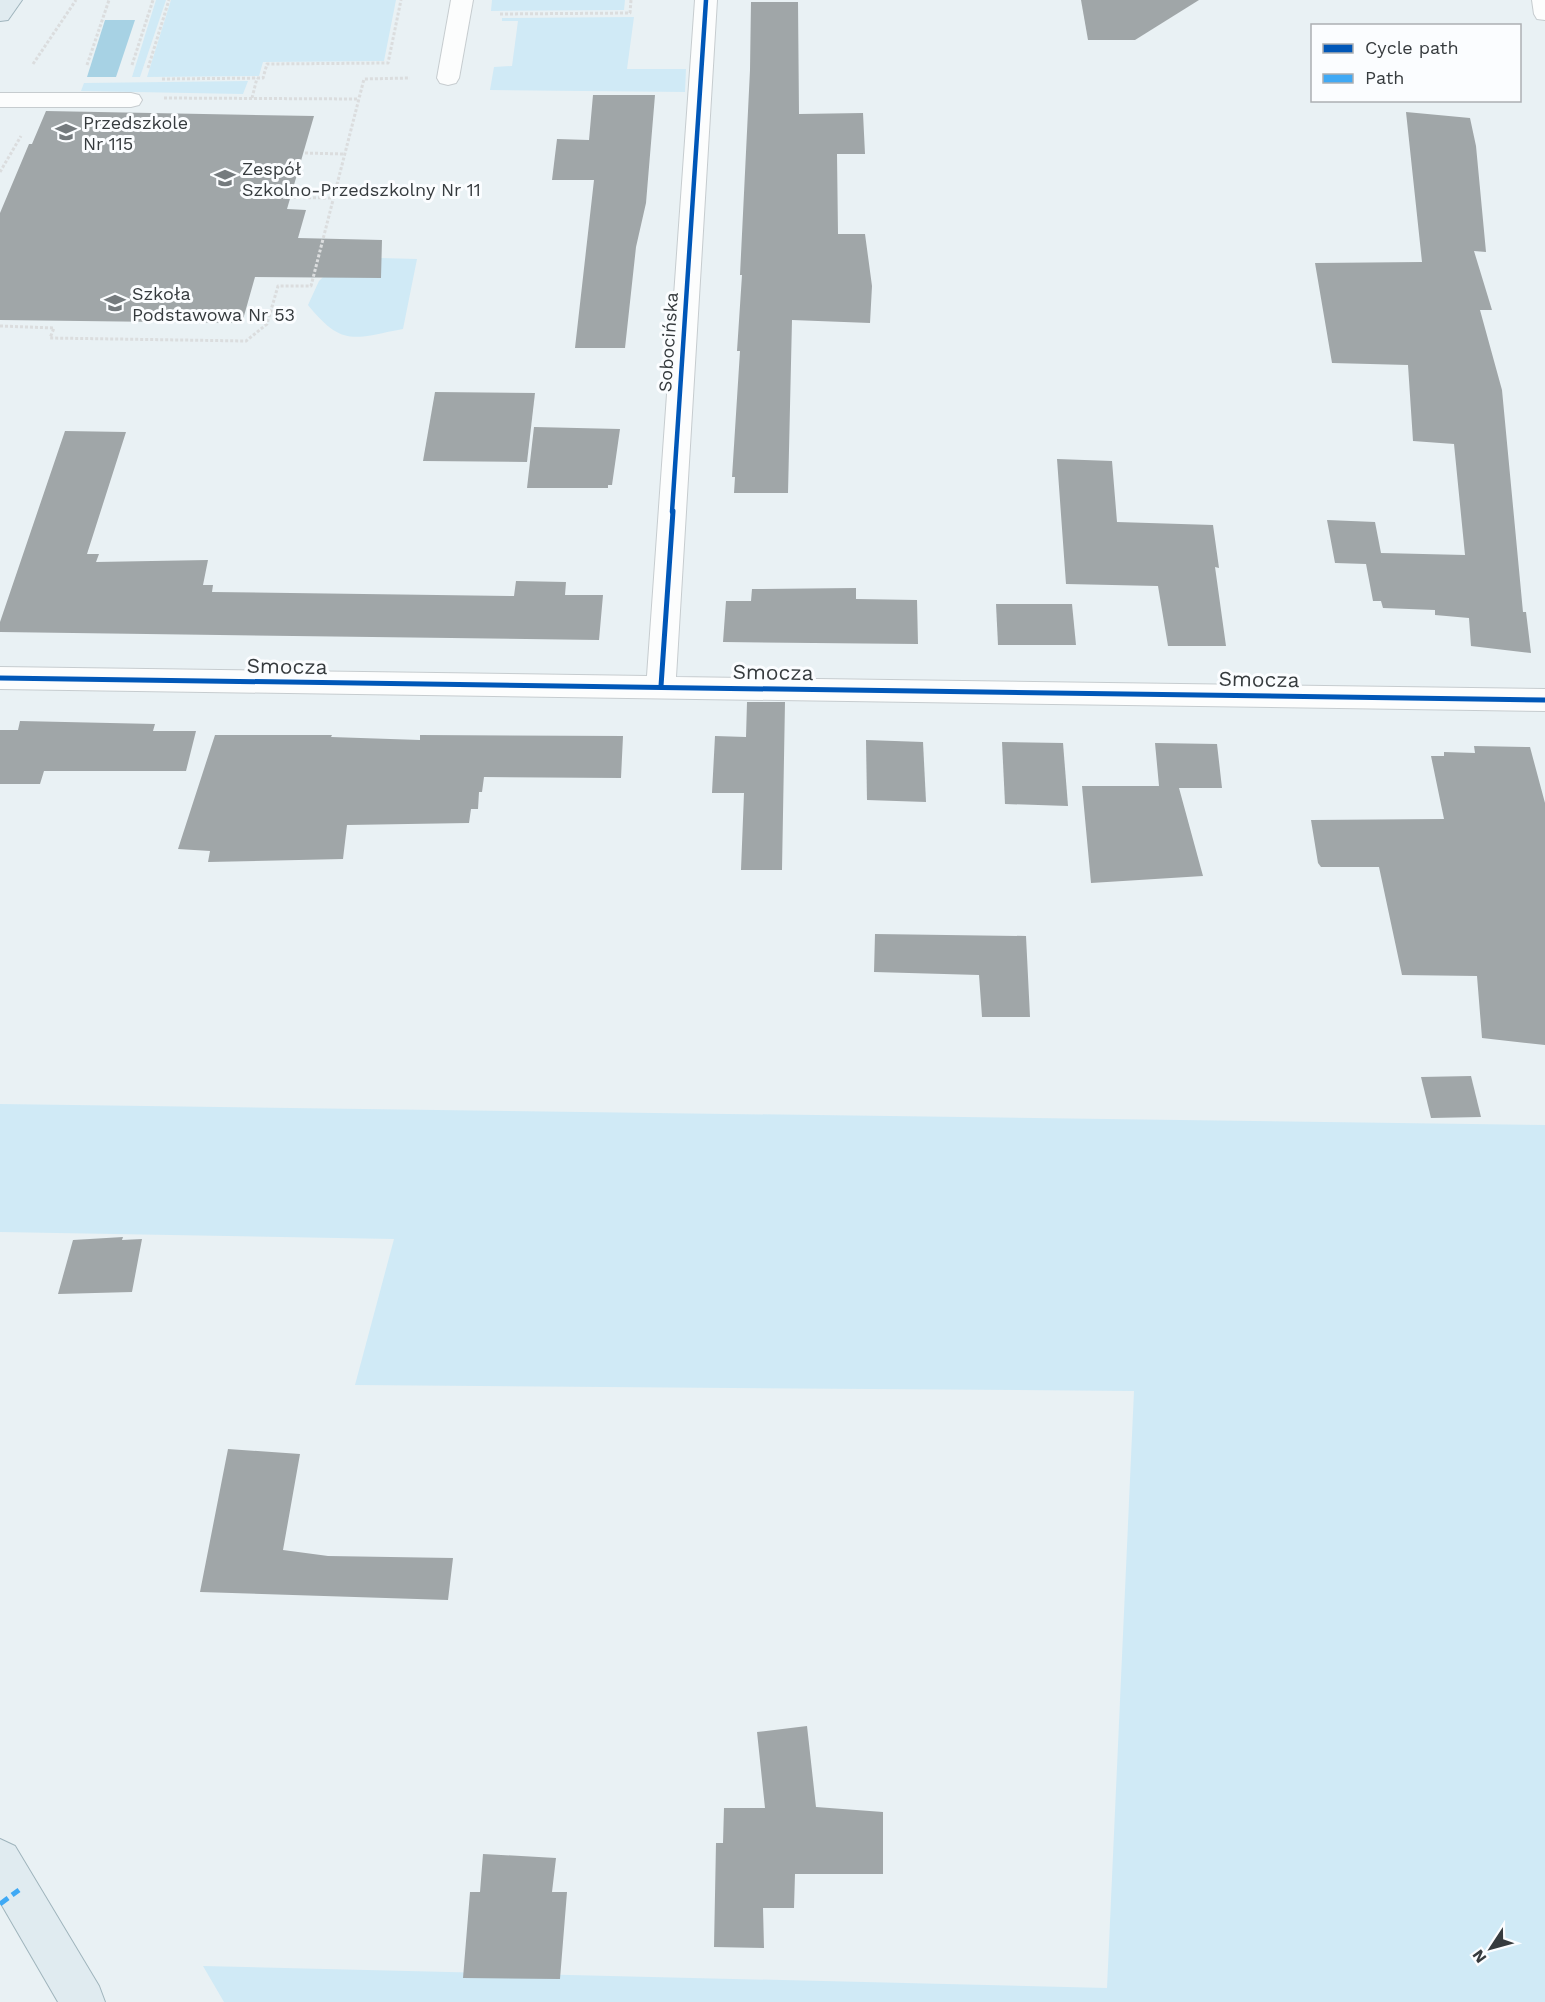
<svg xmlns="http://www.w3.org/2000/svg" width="1545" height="2002" font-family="'Work Sans',sans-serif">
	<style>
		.green { fill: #d0eaf6 }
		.forest { fill: #a7d2e4 }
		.building { fill: #a0a6a8 }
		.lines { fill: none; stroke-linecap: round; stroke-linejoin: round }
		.minor-casing { stroke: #c6cccf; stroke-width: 2 }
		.major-casing { stroke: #9fb4bc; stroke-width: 2 }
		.path { stroke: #dbddde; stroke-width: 3; stroke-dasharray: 3 2; stroke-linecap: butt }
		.minor { fill: #fcfdfd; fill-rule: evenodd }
		.major { fill: #e0ebf0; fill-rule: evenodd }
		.quiet { stroke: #3fa9f5; stroke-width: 5; stroke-dasharray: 10 5; stroke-linecap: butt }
		.cycleway-far1-casing { stroke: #fbfdff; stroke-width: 8 }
		.cycleway-casing { stroke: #fbfdff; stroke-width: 9 }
		.cycleway-far1 { stroke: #0057b8; stroke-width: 4.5 }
		.cycleway { stroke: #0057b8; stroke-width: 5 }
		.labels { text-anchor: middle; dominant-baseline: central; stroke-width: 6; stroke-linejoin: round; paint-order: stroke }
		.far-poi-label { font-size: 18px; fill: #363b3e; stroke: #fbfdff; text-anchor: start }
		.far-street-label { font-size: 18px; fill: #363b3e; stroke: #fbfdff }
		.street-label { font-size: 21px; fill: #363b3e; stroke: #fbfdff }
	</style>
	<rect width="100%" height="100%" fill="#e9f1f4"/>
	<g class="green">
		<path d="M 156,0 L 166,0 L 140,77 L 132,77 Z"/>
		<path d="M 171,0 L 396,0 L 384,61 L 263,62 L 259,76 L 147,77 Z"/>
		<path d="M 492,0 L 625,0 L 624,10 L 491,11 Z"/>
		<path d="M 634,17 L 627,69 L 686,69 L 685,92 L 490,90 L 494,67 L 512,66 L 518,21 L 502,21 L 502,18 Z"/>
		<path d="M 248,81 L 243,94 L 81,91 L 84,83 Z"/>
		<path d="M 344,257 L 417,259 L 403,329 C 354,338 343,348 308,305 L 319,281 Z"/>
		<path d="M 0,1104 L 1545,1125 L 1545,2002 L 224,2002 L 203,1966 L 1107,1988 L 1134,1391 L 355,1385 L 394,1239 L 0,1232 Z"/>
	</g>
	<path class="forest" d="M 105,20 L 135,20 L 116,77 L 87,77 Z"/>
	<g class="building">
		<path d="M 1081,0 L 1199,0 L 1135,40 L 1088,40 Z"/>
		<path d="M 751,2 L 798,2 L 799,114 L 863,113 L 865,154 L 837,154 L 838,234 L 865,234 L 872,286 L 870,323 L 792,320 L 788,493 L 734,493 L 735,477 L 732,477 L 740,351 L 737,351 L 742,275 L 740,275 L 750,70 Z"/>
		<path d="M 593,95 L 655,95 L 646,203 L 636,247 L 625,348 L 575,348 L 594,180 L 552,180 L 557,139 L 589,140 Z"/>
		<path d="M 46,111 L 314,116 L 287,209 L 306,210 L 298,238 L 382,240 L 381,278 L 255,277 L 242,323 L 0,320 L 0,213 L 29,144 L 32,144 Z"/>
		<path d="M 1406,112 L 1470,118 L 1476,146 L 1486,252 L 1474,251 L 1492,310 L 1480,310 L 1502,390 L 1523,612 L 1526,612 L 1531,653 L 1471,646 L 1469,618 L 1435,615 L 1435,610 L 1383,608 L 1381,601 L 1373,601 L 1366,564 L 1335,563 L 1327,520 L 1375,522 L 1381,553 L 1465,555 L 1454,444 L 1413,441 L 1408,365 L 1332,363 L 1315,263 L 1422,262 Z"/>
		<path d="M 435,392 L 535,393 L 527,462 L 423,461 Z"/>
		<path d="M 534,427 L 620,429 L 612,485 L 608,485 L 608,488 L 527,488 Z"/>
		<path d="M 65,431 L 126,432 L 87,554 L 99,554 L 96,562 L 208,560 L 203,585 L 213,585 L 212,592 L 514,596 L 516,581 L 566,582 L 565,595 L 603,595 L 599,640 L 0,632 L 0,622 Z"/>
		<path d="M 1057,459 L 1112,461 L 1117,522 L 1213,525 L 1219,568 L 1215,567 L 1226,646 L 1168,646 L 1158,586 L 1066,584 Z"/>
		<path d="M 856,588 L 856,599 L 917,600 L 918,644 L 723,642 L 726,601 L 751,601 L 752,589 Z"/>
		<path d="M 996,604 L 1072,604 L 1076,645 L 998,645 Z"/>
		<path d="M 747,702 L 785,702 L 782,870 L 741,870 L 744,793 L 712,793 L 715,736 L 746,737 Z"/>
		<path d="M 20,721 L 155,724 L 153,731 L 196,731 L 186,771 L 44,771 L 40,784 L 0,784 L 0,730 L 18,730 Z"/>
		<path d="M 215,735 L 332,735 L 331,737 L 420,740 L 420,735 L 623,736 L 621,778 L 484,777 L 482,792 L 479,792 L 478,809 L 471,809 L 469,823 L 347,825 L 343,859 L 208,862 L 210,851 L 178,849 Z"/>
		<path d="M 866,740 L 923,742 L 926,802 L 867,800 Z"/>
		<path d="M 1002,742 L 1063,743 L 1068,806 L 1005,804 Z"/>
		<path d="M 1155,743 L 1217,744 L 1222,788 L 1179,788 L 1203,876 L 1091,883 L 1082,786 L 1159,786 Z"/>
		<path d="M 1474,746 L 1530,747 L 1545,803 L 1545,1045 L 1482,1038 L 1477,976 L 1402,975 L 1379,867 L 1321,867 L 1318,863 L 1311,820 L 1444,819 L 1431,756 L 1444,756 L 1444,752 L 1475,753 Z"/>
		<path d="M 875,934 L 1026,936 L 1030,1017 L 982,1017 L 979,975 L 874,972 Z"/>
		<path d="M 1471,1076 L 1481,1117 L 1431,1118 L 1421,1077 Z"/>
		<path d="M 123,1237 L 122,1240 L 142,1239 L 132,1292 L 58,1294 L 73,1240 Z"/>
		<path d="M 228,1449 L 300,1454 L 283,1550 L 328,1556 L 453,1558 L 448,1600 L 200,1592 Z"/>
		<path d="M 807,1726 L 816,1807 L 883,1812 L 883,1874 L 795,1874 L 794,1908 L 763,1908 L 764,1948 L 714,1947 L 716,1843 L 723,1843 L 724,1808 L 765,1808 L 757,1732 Z"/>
		<path d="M 483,1854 L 556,1858 L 552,1892 L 567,1892 L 560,1979 L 463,1978 L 470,1892 L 480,1892 Z"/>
	</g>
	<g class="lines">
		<defs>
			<g id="minor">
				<path d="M 451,0 L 473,0 L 459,78 L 456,83 L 448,85 L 440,83 L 437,78 Z"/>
				<path d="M 695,0 L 717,0 L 676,677 L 1545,689 L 1545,711 L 0,689 L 0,667 L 647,676 Z"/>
				<path d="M 1532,0 L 1545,0 L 1545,20 L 1537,19 L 1534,14 Z"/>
				<path d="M 0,93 L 131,93 L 139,95 L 142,100 L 139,105 L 131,107 L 0,107 Z"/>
			</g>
			<g id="major">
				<path d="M 0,0 L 22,0 L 8,20 L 0,21 Z"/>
				<path d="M 0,1839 L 15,1846 L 99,1986 L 105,2002 L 58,2002 L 0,1902 Z"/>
			</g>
		</defs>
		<use href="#minor" class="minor-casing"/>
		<use href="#major" class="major-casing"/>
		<g class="path">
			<path d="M 500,14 L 630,13 L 631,0"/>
			<path d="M 33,64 L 76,0"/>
			<path d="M 87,65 L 109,0"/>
			<path d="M 132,65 L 153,0"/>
			<path d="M 148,68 L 169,0"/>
			<path d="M 162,79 L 263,78 L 267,64 L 388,63 L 401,0"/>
			<path d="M 164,98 L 359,99"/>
			<path d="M 252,98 L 257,78"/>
			<path d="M 305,153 L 343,154"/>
			<path d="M 0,172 L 21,136"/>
			<path d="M 248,197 L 332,198"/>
			<path d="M 0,326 L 54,328 L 50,338 L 246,341 L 267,324 L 278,286 L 311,286 L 364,79 L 410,78"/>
		</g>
		<use href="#minor" class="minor"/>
		<use href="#major" class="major"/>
		<path class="quiet" d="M 0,1904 L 19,1890"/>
		<defs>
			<path id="cycleway-far1" d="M 672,512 L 706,0"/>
			<g id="cycleway">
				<path d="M 0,678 L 1545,700"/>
				<path d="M 661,686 L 673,511"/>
			</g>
		</defs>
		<use href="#cycleway-far1" class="cycleway-far1-casing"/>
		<use href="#cycleway" class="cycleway-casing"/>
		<use href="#cycleway-far1" class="cycleway-far1"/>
		<use href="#cycleway" class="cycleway"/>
	</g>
	<defs>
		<symbol id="school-bare" viewBox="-9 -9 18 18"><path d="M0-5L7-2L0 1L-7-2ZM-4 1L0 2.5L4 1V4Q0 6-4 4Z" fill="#757b7e" stroke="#fbfdff" stroke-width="2.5" paint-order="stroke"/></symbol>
	</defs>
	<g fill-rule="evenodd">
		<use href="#school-bare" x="51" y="117" width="30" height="30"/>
		<use href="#school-bare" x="210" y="163" width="30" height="30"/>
		<use href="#school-bare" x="100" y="288" width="30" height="30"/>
	</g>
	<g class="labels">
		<g class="far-poi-label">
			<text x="83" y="122">Przedszkole<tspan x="83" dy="21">Nr 115</tspan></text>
			<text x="242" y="168">Zespół<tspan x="242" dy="21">Szkolno-Przedszkolny Nr 11</tspan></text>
			<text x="132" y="293">Szkoła<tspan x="132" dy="21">Podstawowa Nr 53</tspan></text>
		</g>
		<g class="far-street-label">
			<text transform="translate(668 342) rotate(-86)">Sobocińska</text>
		</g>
		<g class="street-label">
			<text transform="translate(287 666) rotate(1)">Smocza</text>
			<text transform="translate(773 672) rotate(1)">Smocza</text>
			<text transform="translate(1259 679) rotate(1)">Smocza</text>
		</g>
	</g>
	<rect x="1311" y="24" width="210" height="78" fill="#fbfdff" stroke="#acafb2" stroke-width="1.5"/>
	<rect x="1323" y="44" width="30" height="9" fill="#0057b8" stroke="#acafb2" stroke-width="1.5"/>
	<text x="1365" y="54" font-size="18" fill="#363b3e">Cycle path</text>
	<rect x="1323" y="74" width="30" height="9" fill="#3fa9f5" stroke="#acafb2" stroke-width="1.5"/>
	<text x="1365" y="84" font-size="18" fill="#363b3e">Path</text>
	<g transform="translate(1491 1948) rotate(234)" stroke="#fbfdff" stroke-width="4.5" paint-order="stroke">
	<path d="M0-4.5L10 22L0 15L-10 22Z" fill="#363b3e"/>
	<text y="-9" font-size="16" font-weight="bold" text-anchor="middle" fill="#363b3e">N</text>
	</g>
</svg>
